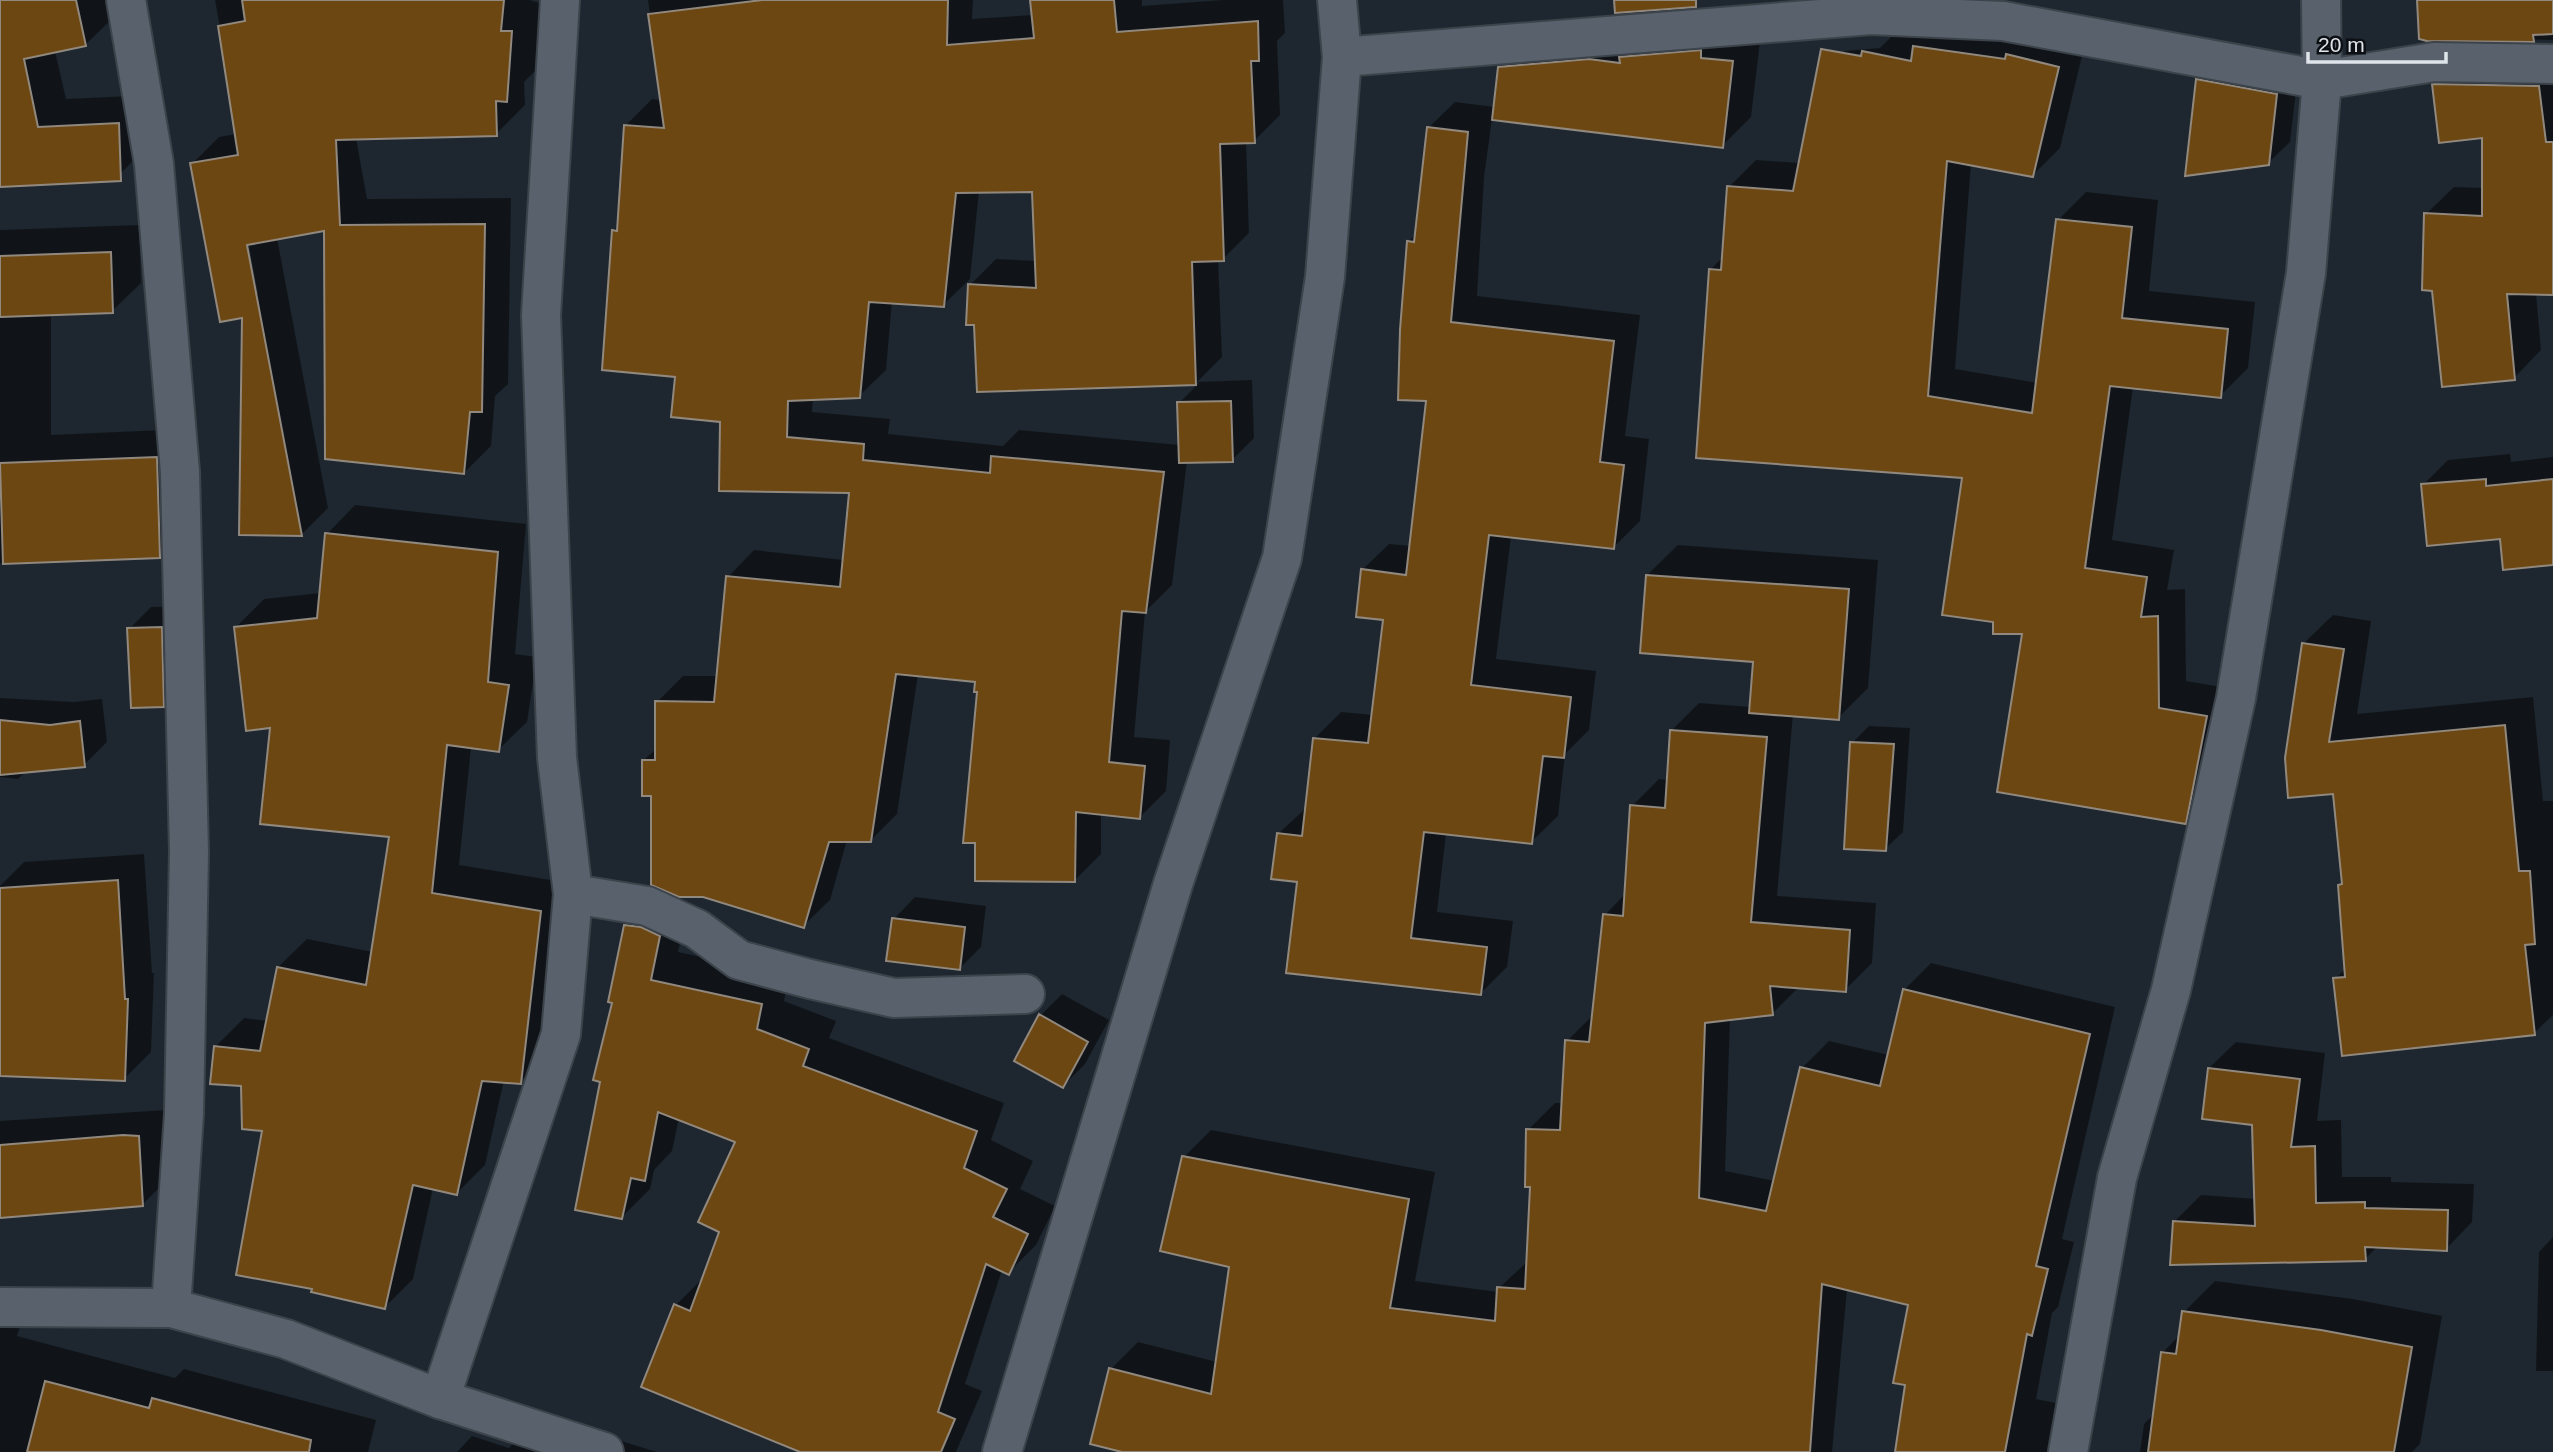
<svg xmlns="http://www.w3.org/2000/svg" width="2553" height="1452" font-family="Arial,sans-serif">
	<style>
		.shadow { fill: #0007; fill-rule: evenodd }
		.building { fill: #6d4712; stroke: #91887e; stroke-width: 2 }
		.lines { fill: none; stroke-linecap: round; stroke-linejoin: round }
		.minor-casing { stroke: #3c434a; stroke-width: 42 }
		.secondary-casing { stroke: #3c434a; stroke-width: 42 }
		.minor { stroke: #59626c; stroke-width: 38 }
		.secondary { stroke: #59626c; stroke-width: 38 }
	</style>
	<rect width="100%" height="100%" fill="#1e272f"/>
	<g class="shadow">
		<path d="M 0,0 L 110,0 L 114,17 L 85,45 L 55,51 L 66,99 L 131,96 L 142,152 L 114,180 L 0,185 Z"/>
		<path d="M 215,0 L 529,0 L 540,3 L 535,71 L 524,82 L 525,105 L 496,134 L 356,138 L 367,199 L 511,198 L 508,384 L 495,396 L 491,446 L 464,473 L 325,229 L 277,238 L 328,508 L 301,535 L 244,316 L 192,164 L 219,137 L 236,134 L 238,127 ZM 247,236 L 258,294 L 254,294 L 244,237 Z"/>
		<path d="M 648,0 L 973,0 L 972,19 L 1033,15 L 1032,0 L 1142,0 L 1142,6 L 1223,0 L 1283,0 L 1285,33 L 1277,41 L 1280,115 L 1254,141 L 1246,142 L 1249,233 L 1223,259 L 1218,259 L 1222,357 L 1197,382 L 1252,380 L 1254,438 L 1232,460 L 1187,461 L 1172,585 L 1145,612 L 1134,737 L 1170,740 L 1166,791 L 1140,817 L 1101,813 L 1101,854 L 1075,880 L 977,681 L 918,674 L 897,814 L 870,841 L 847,840 L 830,900 L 803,926 L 653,794 L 644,760 L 657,748 L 657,702 L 683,676 L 718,676 L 728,577 L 754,550 L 844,560 L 851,491 L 722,420 L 677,376 L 613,231 L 619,226 L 625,126 L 652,99 L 662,100 ZM 1034,190 L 1037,261 L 996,259 L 970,285 L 976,323 L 979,391 L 1199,383 L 1179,403 L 1180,445 L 1019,430 L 1003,446 L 888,434 L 890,419 L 812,412 L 813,398 L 859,396 L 886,370 L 892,301 L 943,305 L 970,279 L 979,191 Z"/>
		<path d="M 2419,0 L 2553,0 L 2553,40 L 2421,37 Z"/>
		<path d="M 1902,26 L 2086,39 L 2060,148 L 2033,175 L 1971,164 L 1955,369 L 2038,383 L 2058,220 L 2086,192 L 2158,200 L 2149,291 L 2255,302 L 2248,368 L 2220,396 L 2133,387 L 2112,540 L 2174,550 L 2167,590 L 2185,589 L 2186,681 L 2233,689 L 2213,794 L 2185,822 L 2024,632 L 1994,620 L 1964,476 L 1710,270 L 1723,257 L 1729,187 L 1756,160 L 1800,163 L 1817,79 L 1845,51 L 1880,48 Z"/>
		<path d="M 1761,33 L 1751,117 L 1722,146 L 1492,119 L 1484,177 L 1477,296 L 1640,315 L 1625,436 L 1649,439 L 1640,521 L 1613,548 L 1511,536 L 1496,659 L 1596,671 L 1589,730 L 1565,754 L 1558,816 L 1531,842 L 1446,833 L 1437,912 L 1513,921 L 1507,967 L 1481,993 L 1299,880 L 1278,834 L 1307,807 L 1315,738 L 1341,712 L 1374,715 L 1385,619 L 1362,570 L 1389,544 L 1411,546 L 1428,399 L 1408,242 L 1417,233 L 1428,128 L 1455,102 L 1495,107 L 1499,67 L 1529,38 Z"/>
		<path d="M 2219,58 L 2298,73 L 2290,142 L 2268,163 L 2198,80 Z"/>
		<path d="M 2461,58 L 2553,59 L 2553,294 L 2536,293 L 2541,350 L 2514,378 L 2434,289 L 2426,214 L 2454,187 L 2484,188 L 2483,136 L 2434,85 Z"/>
		<path d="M 139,225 L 141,283 L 112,311 L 51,313 L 51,435 L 184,429 L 188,528 L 159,556 L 0,563 L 0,230 Z"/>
		<path d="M 2510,454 L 2511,462 L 2553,457 L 2553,563 L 2501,537 L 2423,485 L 2448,460 Z"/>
		<path d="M 355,505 L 526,524 L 515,654 L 537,657 L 527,722 L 498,750 L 471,747 L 459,865 L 569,883 L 549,1053 L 521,1081 L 504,1080 L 485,1165 L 457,1193 L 433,1188 L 413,1279 L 385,1307 L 264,1129 L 243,1084 L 215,1047 L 244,1018 L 268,1021 L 278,967 L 307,939 L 373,952 L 391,835 L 272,726 L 236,627 L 264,599 L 321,593 L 327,534 Z"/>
		<path d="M 1678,545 L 1878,560 L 1868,688 L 1838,718 L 1793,714 L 1777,896 L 1876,903 L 1872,963 L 1845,990 L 1799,987 L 1772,1014 L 1730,1018 L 1725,1171 L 1775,1181 L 1802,1068 L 1829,1041 L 1889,1055 L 1904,990 L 1931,963 L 2115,1007 L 2062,1239 L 2074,1242 L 2058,1307 L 2052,1313 L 2036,1399 L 2071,1406 L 2061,1452 L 1896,1452 L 1907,1384 L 1910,1304 L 1847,1289 L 1832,1452 L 1129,1452 L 1111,1369 L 1138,1342 L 1217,1362 L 1231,1265 L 1184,1157 L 1211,1130 L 1435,1172 L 1415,1281 L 1498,1292 L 1499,1288 L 1528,1261 L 1532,1186 L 1528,1130 L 1555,1103 L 1563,1103 L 1567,1041 L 1594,1014 L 1605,915 L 1626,893 L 1632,806 L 1659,779 L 1668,780 L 1672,730 L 1699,703 L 1751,707 L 1755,660 L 1647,575 Z"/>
		<path d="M 183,606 L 185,683 L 163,705 L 129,629 L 151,607 Z"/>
		<path d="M 2333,615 L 2371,621 L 2357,714 L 2533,697 L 2543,801 L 2553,801 L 2553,1015 L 2534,1033 L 2335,979 L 2346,968 L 2340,885 L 2343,882 L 2335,792 L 2304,643 Z"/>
		<path d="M 0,698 L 74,702 L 102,699 L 107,742 L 84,765 L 26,771 L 18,779 L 0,777 Z"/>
		<path d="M 1869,726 L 1910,728 L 1903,832 L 1885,849 L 1852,743 Z"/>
		<path d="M 144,854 L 152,973 L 154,973 L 151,1052 L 124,1079 L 0,1074 L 0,886 L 24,862 Z"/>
		<path d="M 654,897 L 687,908 L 678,952 L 789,976 L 784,1001 L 836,1021 L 829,1038 L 1004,1103 L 991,1140 L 1033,1161 L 1020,1189 L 1055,1206 L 1036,1245 L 1008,1273 L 1002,1270 L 965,1384 L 982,1391 L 956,1452 L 805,1452 L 676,1305 L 704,1277 L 721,1231 L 738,1141 L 679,1118 L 672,1151 L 654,1170 L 650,1189 L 622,1217 L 602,1080 L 626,925 Z"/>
		<path d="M 915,897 L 986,906 L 981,947 L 959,969 L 894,919 Z"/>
		<path d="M 1062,994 L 1109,1020 L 1085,1064 L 1063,1086 L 1041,1015 Z"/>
		<path d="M 2236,1042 L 2325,1053 L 2317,1121 L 2341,1120 L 2342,1177 L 2391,1177 L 2391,1182 L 2474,1184 L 2472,1222 L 2446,1249 L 2378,1246 L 2365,1259 L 2174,1222 L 2201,1195 L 2256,1199 L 2254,1123 L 2209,1068 Z"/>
		<path d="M 165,1110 L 169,1178 L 143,1204 L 0,1217 L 0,1121 Z"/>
		<path d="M 2553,1237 L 2553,1371 L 2536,1371 L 2539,1252 Z"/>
		<path d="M 2215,1281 L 2353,1299 L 2442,1316 L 2420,1444 L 2412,1452 L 2140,1452 L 2144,1424 L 2155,1413 L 2162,1353 L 2180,1335 L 2184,1312 Z"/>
		<path d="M 0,1317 L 21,1324 L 17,1336 L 175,1378 L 184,1369 L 376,1420 L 368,1452 L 0,1452 Z"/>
		<path d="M 539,1416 L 657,1452 L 457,1452 L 472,1436 L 509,1448 Z"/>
	</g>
	<g class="building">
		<path d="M 0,0 L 76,0 L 86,46 L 24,59 L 38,127 L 119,123 L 121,181 L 0,187 Z"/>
		<path d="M 242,0 L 504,0 L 501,31 L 512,31 L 507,102 L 496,101 L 497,136 L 336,140 L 340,225 L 485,224 L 482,412 L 470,412 L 464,474 L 325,459 L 324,231 L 247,245 L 302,536 L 239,535 L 242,318 L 220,322 L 190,163 L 238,155 L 218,26 L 245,21 Z"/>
		<path d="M 762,0 L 948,0 L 947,45 L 1034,38 L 1030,0 L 1114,0 L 1117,32 L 1258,21 L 1259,61 L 1251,61 L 1255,143 L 1220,144 L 1224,261 L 1192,262 L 1196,385 L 977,392 L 974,325 L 966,325 L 968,284 L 1036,288 L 1032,192 L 956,193 L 944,307 L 869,302 L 860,398 L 788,401 L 787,437 L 864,444 L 863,460 L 990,473 L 991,456 L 1164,472 L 1146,613 L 1122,611 L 1109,762 L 1145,766 L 1140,819 L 1076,812 L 1075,882 L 975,881 L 975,843 L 963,843 L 977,692 L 974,692 L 975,682 L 896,674 L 871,842 L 829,842 L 804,928 L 703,897 L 679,897 L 651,885 L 651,796 L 642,796 L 642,760 L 655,760 L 655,701 L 714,702 L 726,576 L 840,587 L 849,493 L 719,491 L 720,422 L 671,417 L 675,377 L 602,370 L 612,230 L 617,231 L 624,125 L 664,128 L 648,14 Z"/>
		<path d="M 1614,0 L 1696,0 L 1696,7 L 1615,13 Z"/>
		<path d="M 2417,0 L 2553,0 L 2553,34 L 2533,35 L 2534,42 L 2427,41 L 2419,39 Z"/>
		<path d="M 1913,46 L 2005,59 L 2006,54 L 2059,67 L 2033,177 L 1947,161 L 1928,396 L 2032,413 L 2056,219 L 2132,227 L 2122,318 L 2228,329 L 2221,398 L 2110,386 L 2085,568 L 2147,577 L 2141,617 L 2158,616 L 2159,708 L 2207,716 L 2186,824 L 1997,792 L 2022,634 L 1993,634 L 1993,622 L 1942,615 L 1962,478 L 1696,458 L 1709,269 L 1721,270 L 1727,186 L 1793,191 L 1821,49 L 1861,56 L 1862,51 L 1911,61 Z"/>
		<path d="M 1701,50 L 1701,58 L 1733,61 L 1723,148 L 1492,120 L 1498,67 L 1589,59 L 1620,63 L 1619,57 Z"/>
		<path d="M 2196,79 L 2277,94 L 2269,165 L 2185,176 Z"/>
		<path d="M 2432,84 L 2539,86 L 2546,142 L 2553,142 L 2553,295 L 2507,294 L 2515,380 L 2442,387 L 2432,291 L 2422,290 L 2424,213 L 2482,216 L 2482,138 L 2439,143 Z"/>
		<path d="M 1427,127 L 1468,132 L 1451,322 L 1614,341 L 1600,462 L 1624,465 L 1614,549 L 1489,535 L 1471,685 L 1571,697 L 1564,758 L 1543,756 L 1532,844 L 1424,832 L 1411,938 L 1487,947 L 1481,995 L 1286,973 L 1297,882 L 1271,879 L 1277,833 L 1302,836 L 1313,738 L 1368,743 L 1383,620 L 1356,617 L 1361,569 L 1406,575 L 1426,401 L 1398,400 L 1400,330 L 1407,241 L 1414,242 Z"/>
		<path d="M 111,252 L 113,313 L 0,317 L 0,256 Z"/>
		<path d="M 1231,401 L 1233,462 L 1179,463 L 1177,402 Z"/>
		<path d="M 157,457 L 160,558 L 3,564 L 0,463 Z"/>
		<path d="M 2486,479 L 2486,486 L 2553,479 L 2553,565 L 2503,570 L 2500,539 L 2427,546 L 2421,484 Z"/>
		<path d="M 325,533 L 498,552 L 488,682 L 509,685 L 499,752 L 447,745 L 432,893 L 541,911 L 521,1084 L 482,1081 L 457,1195 L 413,1185 L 385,1309 L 311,1292 L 312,1289 L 236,1275 L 262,1131 L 242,1129 L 241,1086 L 210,1084 L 214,1046 L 260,1051 L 277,967 L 366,985 L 389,837 L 260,824 L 270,728 L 246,731 L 234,627 L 317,618 Z"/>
		<path d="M 1646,575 L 1849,589 L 1839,720 L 1749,713 L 1753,662 L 1640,653 Z"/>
		<path d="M 162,627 L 164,707 L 131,708 L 127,628 Z"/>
		<path d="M 2302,643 L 2344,649 L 2329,742 L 2505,725 L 2519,871 L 2530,871 L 2535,944 L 2525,945 L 2535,1035 L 2342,1056 L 2333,978 L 2345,977 L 2338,885 L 2342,884 L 2333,794 L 2288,798 L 2285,758 Z"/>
		<path d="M 0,720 L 50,725 L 80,721 L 85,767 L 0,775 Z"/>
		<path d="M 1670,730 L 1767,737 L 1751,922 L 1850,930 L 1846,992 L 1770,986 L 1773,1015 L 1705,1023 L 1699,1198 L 1766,1211 L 1800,1067 L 1880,1086 L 1903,989 L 2090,1034 L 2036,1266 L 2048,1269 L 2032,1336 L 2027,1334 L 2005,1452 L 1895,1452 L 1905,1385 L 1893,1383 L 1908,1305 L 1822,1284 L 1810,1452 L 1122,1452 L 1090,1444 L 1109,1368 L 1211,1394 L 1229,1267 L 1160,1251 L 1182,1156 L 1409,1199 L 1390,1308 L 1495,1321 L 1497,1287 L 1525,1289 L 1530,1187 L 1525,1187 L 1526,1129 L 1560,1130 L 1565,1040 L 1589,1042 L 1603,914 L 1623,916 L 1630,805 L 1665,808 Z"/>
		<path d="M 1850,742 L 1894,744 L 1886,851 L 1844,849 Z"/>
		<path d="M 118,880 L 125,999 L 128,999 L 125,1081 L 0,1076 L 0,888 Z"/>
		<path d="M 892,918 L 965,927 L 960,970 L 886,961 Z"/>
		<path d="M 624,925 L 641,927 L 660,936 L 651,980 L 762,1004 L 757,1029 L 809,1049 L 803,1066 L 977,1131 L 964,1168 L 1007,1189 L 993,1217 L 1028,1234 L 1009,1275 L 986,1264 L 938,1412 L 955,1419 L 941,1452 L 800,1452 L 641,1387 L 674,1304 L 690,1311 L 719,1232 L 698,1222 L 735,1142 L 658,1112 L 645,1181 L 631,1178 L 622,1219 L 575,1210 L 600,1082 L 593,1080 L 612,1003 L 608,1002 Z"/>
		<path d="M 1039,1014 L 1088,1042 L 1063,1088 L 1014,1061 Z"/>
		<path d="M 2208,1068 L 2300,1079 L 2291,1147 L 2315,1146 L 2316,1203 L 2365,1202 L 2365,1208 L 2448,1210 L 2447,1251 L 2365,1247 L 2366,1261 L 2170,1265 L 2173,1221 L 2255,1226 L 2252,1125 L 2202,1119 Z"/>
		<path d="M 123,1135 L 139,1136 L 143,1206 L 0,1218 L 0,1145 Z"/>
		<path d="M 2182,1311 L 2321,1330 L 2412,1347 L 2394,1452 L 2148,1452 L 2161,1352 L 2176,1354 Z"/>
		<path d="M 45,1381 L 149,1408 L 152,1398 L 311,1440 L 309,1452 L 27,1452 Z"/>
	</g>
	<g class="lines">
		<defs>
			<g id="minor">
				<path d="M 126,0 L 154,164 L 180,472 L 189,852 L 184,1114 L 171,1308"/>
				<path d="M 1342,57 L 1871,15 L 2003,21 L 2322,80 L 2434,62 L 2553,64"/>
				<path d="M 573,894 L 647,906 L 697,929 L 739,960 L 810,979 L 894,998 L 1025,994"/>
				<path d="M 0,1307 L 171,1308 L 286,1339 L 440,1399 L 604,1452"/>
				<path d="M 440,1399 L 561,1034 L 573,894 L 557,758 L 541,315 L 560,0"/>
				<path d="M 2068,1452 L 2117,1178 L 2171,990 L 2236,698 L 2306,273 L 2322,80 L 2321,0"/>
			</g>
			<path id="secondary" d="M 1002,1452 L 1173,884 L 1282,558 L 1325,277 L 1342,57 L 1337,0"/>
		</defs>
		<use href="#minor" class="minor-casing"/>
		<use href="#secondary" class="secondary-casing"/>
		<use href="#minor" class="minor"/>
		<use href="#secondary" class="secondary"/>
	</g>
	<path d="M2308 52v10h138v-10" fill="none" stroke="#e0e5eb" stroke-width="3.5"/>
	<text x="2318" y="52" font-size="21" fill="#e0e5eb" stroke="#0c0f13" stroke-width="5" paint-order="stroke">20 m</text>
</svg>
